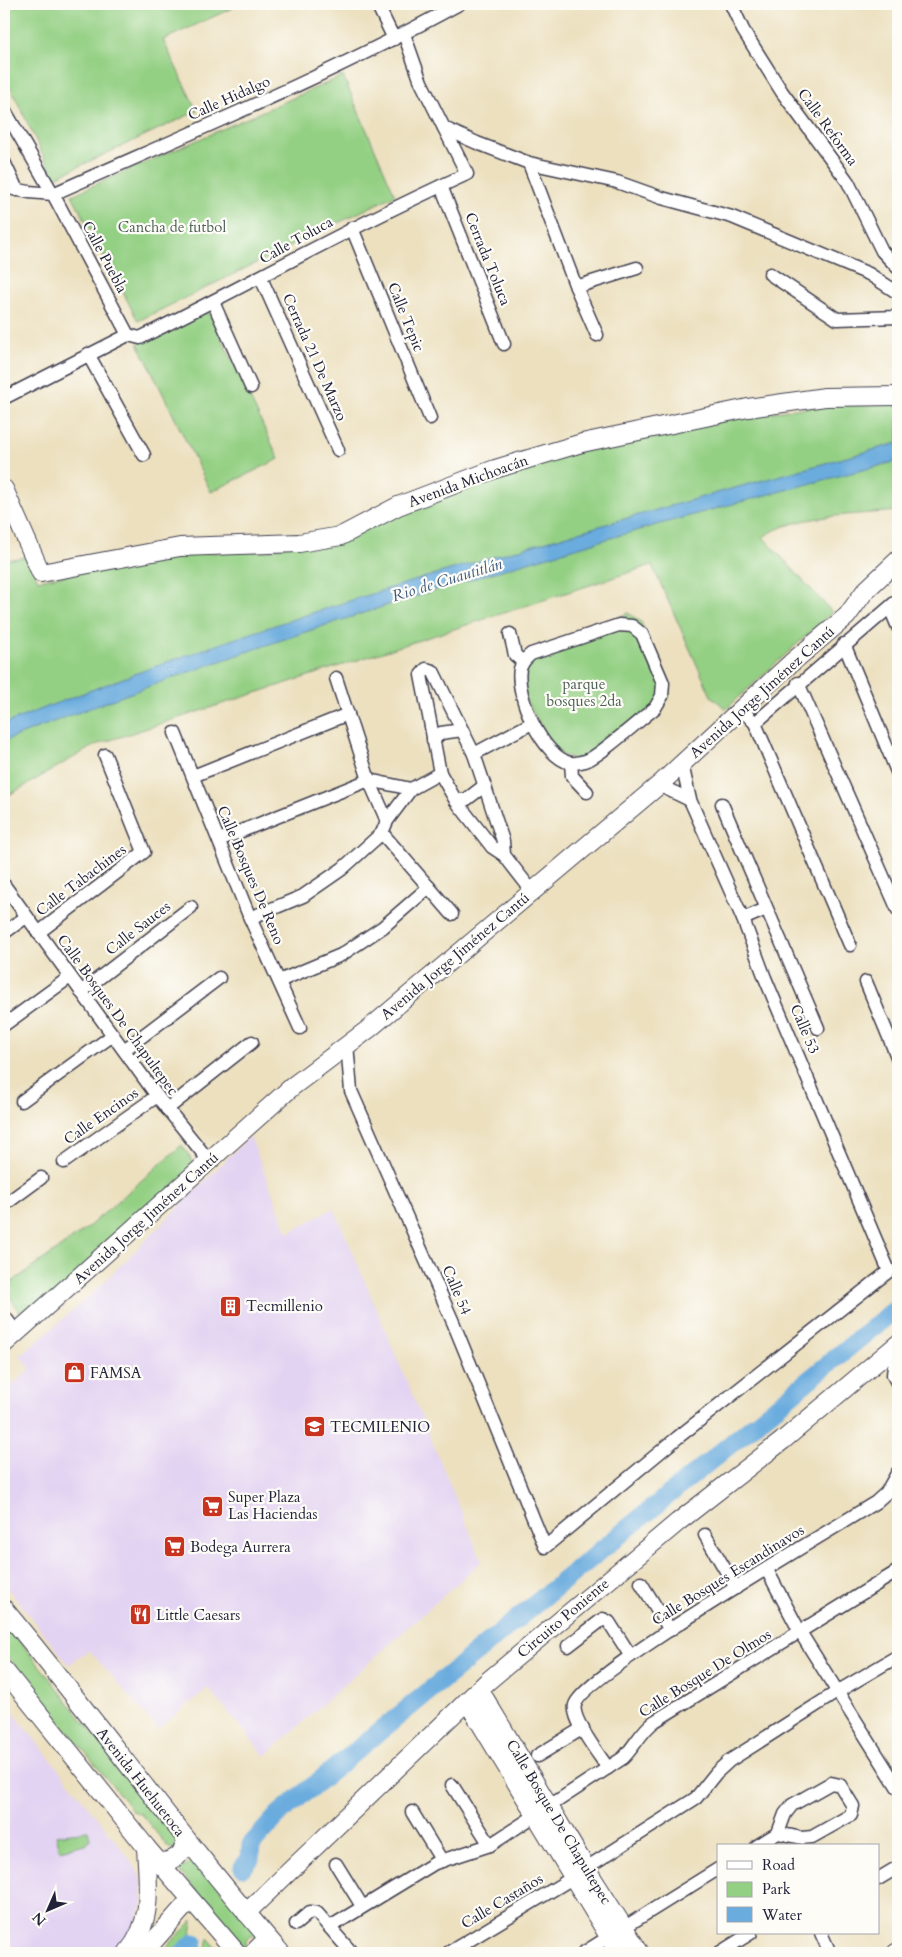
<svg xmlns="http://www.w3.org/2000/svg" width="902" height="1957" font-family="Cardo,serif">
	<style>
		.built { fill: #e3d3f2 }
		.green { fill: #94d084; stroke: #5b7960 }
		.water { fill: #6aacde; stroke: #46678c }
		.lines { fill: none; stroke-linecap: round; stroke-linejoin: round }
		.river { stroke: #6aacde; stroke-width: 19 }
		.street-casing { stroke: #403e4f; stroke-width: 15 }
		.secondary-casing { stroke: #403e4f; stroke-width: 20 }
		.street { stroke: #fff; stroke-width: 12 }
		.secondary { stroke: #fff; stroke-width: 18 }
		.labels { text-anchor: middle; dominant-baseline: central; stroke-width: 4.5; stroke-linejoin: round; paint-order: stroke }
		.street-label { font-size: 15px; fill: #22223b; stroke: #fdfcf7 }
		.park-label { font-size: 15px; fill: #4a5f55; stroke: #fdfcf7 }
		.poi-label { font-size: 15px; fill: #22223b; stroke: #fdfcf7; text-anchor: start }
		.water-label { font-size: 16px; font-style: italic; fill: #3f597c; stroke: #fdfcf7 }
	</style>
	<rect width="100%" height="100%" fill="#fdfcf7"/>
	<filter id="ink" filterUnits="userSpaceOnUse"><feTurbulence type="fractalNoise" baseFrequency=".02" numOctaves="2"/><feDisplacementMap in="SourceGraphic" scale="10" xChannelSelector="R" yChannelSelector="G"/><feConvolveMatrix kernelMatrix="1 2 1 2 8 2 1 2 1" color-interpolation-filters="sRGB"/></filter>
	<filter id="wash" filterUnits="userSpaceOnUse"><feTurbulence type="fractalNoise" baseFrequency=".0096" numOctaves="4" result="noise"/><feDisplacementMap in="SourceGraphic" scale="20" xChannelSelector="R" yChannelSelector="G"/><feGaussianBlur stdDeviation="1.12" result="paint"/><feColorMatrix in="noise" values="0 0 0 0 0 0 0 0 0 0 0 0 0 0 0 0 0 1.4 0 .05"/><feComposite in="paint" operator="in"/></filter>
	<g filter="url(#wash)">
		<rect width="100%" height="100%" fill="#ece0bf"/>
		<g class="built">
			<path d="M 250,1136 L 288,1233 L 334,1208 L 482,1561 L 265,1756 L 208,1688 L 158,1729 L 89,1650 L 69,1665 L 4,1584 L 4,1392 L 31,1369 L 20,1356 L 93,1293 Z"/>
			<path d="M 4,1701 L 126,1854 L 141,1877 L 143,1904 L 121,1953 L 4,1953 Z"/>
		</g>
		<g class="green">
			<path d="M 4,4 L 241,4 L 163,40 L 197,111 L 54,178 L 4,74 Z"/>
			<path d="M 343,76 L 395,195 L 138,321 L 72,195 Z"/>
			<path d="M 208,310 L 279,459 L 211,492 L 138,343 Z"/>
			<path d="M 898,401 L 898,511 C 858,515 795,514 763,537 L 832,612 L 726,709 L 711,696 L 652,565 L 95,745 L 4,798 L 4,560 L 27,557 L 38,580 L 178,554 L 267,551 L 400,514 L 500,473 L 617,442 L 739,417 L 824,405 Z"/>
			<path d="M 628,613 L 641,622 L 652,650 L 667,676 L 670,689 L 668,699 L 597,752 L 576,759 L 558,754 L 524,697 L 526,657 Z"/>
			<path d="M 182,1145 L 198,1170 L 25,1324 L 5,1287 L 86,1229 Z"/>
			<path d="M 4,1621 L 172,1833 L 178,1844 L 174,1850 L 168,1847 L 141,1814 L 133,1811 L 4,1652 Z"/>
			<path d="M 88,1831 L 90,1839 L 86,1844 L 60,1850 L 56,1835 Z"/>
			<path d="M 191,1854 L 261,1936 L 251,1936 L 246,1940 L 246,1949 L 176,1867 L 186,1867 L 192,1861 Z"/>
			<path d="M 193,1920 L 191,1935 L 177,1953 L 161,1953 Z"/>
			<path d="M 208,1938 L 221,1953 L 207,1953 Z"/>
		</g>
		<path class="water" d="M 898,443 L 898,461 C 596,537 294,627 4,741 L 4,724 C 294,607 597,526 898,443 Z"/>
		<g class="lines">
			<g class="river">
				<path d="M 243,1867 L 250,1859 L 251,1845 L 280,1813 L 898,1307"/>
				<path d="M 183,1953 L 194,1943"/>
			</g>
		</g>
	</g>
	<g filter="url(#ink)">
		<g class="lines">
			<defs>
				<g id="street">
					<path d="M 377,4 L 394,39"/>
					<path d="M 731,4 L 743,30 L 782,92 L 848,182 L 882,251 L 898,268"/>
					<path d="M 4,109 L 53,194 L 128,335"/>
					<path d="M 444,128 L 477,143 L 529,163 L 617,182 L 662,198 L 732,217 L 869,274 L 898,293"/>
					<path d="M 4,162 L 17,190"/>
					<path d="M 529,163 L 576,287 L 597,335"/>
					<path d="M 441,186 L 504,344"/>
					<path d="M 4,187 L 29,192 L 53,194 C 190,133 328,76 459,4"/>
					<path d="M 352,228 L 430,418"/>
					<path d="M 770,274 L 837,319 L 898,317"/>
					<path d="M 261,278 L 338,450"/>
					<path d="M 576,287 L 637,268"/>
					<path d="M 213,302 L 251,387"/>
					<path d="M 88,354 L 144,455"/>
					<path d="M 4,398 L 128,335 L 140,338 C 249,284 356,224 467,174 L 421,82 L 404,34"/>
					<path d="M 890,608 L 898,627"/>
					<path d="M 619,625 L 632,626 L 642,634 L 663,683 L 662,696 L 655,708 C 643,717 596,759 585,761 C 581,762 574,764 570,763 C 542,756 515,695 520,669 C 522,662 526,658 531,654 Z"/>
					<path d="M 510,634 L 515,655 L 523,662"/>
					<path d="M 844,644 L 898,774"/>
					<path d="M 336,678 L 369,780 L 387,821"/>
					<path d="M 798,683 L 898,910"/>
					<path d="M 742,710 L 755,723 L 850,945"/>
					<path d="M 755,723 L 898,600"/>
					<path d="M 175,733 L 250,918 L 300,1028"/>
					<path d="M 433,740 L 441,733 L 462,730"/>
					<path d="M 474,754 L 532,723"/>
					<path d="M 571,763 L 572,776 L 587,792"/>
					<path d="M 193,776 L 348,714"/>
					<path d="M 369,780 L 411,789"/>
					<path d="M 659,785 L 690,800"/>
					<path d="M 456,801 L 467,799 L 484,786"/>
					<path d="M 722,804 L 818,1028"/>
					<path d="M 382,833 L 452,914"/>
					<path d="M 219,840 L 369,780"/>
					<path d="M 504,855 L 503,841 L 474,754 L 433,671 L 426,669 L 421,675 L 440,773 L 456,801 L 492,847 L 504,855 L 532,891"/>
					<path d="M 4,885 L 157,1096 L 210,1162"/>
					<path d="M 250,918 L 303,896 L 342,869 L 382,833 L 387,821 L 411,789 L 440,773"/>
					<path d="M 743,919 L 766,909"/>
					<path d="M 4,933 L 26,917"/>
					<path d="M 38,933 L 144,852 L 105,755"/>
					<path d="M 279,981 L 341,955 L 383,927 L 429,887"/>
					<path d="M 866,982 L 898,1059"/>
					<path d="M 81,992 L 191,907"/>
					<path d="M 4,1025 L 70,977"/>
					<path d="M 347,1044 L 351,1091 L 453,1322 L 545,1547 L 677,1438 L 889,1271 L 765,978 L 743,919 L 690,800 L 682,764"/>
					<path d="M 124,1050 L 219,978"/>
					<path d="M 22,1101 L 113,1035"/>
					<path d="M 167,1109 L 252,1042"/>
					<path d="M 64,1162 L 157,1096"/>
					<path d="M 4,1205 L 41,1178"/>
					<path d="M 4,1316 L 17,1333"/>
					<path d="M 898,1364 L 894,1366 L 893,1375 L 898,1384"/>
					<path d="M 705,1535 L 736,1588"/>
					<path d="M 767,1570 L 800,1632 L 898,1788"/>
					<path d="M 641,1583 L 670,1630"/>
					<path d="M 568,1646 L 603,1619 L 609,1622 L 630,1655"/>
					<path d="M 537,1756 L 583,1728"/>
					<path d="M 608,1768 C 600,1756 571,1719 575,1705 C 582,1675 835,1528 876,1502 L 886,1493 L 898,1472"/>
					<path d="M 452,1785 L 490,1845"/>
					<path d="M 412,1812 L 442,1861"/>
					<path d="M 757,1846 L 778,1833 L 785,1814 L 792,1805 L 831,1783 L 840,1785 L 853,1806 L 851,1815 L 812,1837 L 802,1838 L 778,1833"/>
					<path d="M 336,1864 L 362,1906"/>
					<path d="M 586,1868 L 696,1798 L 716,1773 L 729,1761 L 837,1692 L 898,1656"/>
					<path d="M 878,1879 L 898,1867"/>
					<path d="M 296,1924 L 310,1912 L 317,1913 L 352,1953"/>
					<path d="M 330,1927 L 435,1863 L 490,1845 L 623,1758 C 635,1746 641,1731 655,1721 L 898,1571"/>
					<path d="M 821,1933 L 830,1953"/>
					<path d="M 448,1953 L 574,1877"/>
					<path d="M 583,1953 L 718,1869"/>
					<path d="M 719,1953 L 751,1933"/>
				</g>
				<g id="secondary">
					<path d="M 4,489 L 41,573 L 180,547 L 299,543 L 341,536 L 398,506 L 495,469 L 582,443 L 748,408 L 825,397 L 898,396"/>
					<path d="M 4,1344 L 293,1086 L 370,1028 L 659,785 L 791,663 L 847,616 L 865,591 L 898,560"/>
					<path d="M 4,1609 C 98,1722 184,1842 281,1953"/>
					<path d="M 4,1670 L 146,1847 L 237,1953"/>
					<path d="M 479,1689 L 586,1868 L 640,1953"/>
					<path d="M 467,1701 L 619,1953"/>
					<path d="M 159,1863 C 175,1860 184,1856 185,1839"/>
					<path d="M 246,1913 L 488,1681 L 678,1522 L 782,1441 L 898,1344"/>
					<path d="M 127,1953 C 154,1922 148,1885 146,1847"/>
					<path d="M 143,1953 L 190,1900"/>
					<path d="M 253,1953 L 262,1944 L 271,1942"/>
					<path d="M 896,1953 L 898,1952"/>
				</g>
			</defs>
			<use href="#street" class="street-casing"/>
			<use href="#secondary" class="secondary-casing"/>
			<use href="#street" class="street"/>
			<use href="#secondary" class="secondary"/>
		</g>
	</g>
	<defs>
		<symbol id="building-square" viewBox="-11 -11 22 22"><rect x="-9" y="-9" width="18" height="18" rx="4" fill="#c8321e" stroke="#fdfcf7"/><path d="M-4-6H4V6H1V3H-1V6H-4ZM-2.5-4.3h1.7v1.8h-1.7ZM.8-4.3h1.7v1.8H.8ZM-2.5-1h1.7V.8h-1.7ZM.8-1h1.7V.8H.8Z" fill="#fff"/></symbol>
		<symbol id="shop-square" viewBox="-11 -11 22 22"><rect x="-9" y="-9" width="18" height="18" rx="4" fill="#c8321e" stroke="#fdfcf7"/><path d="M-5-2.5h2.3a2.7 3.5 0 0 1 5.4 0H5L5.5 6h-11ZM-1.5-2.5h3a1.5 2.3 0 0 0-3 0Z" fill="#fff"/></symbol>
		<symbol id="university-square" viewBox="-11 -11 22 22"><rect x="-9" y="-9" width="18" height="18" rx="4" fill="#c8321e" stroke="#fdfcf7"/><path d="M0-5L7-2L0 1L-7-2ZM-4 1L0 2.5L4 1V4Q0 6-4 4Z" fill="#fff"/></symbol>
		<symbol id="supermarket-square" viewBox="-11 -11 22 22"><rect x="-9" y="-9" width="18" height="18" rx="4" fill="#c8321e" stroke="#fdfcf7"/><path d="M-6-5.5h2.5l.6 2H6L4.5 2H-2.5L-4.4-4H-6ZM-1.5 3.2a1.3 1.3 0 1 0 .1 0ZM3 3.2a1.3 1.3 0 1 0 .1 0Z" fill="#fff"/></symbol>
		<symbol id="restaurant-square" viewBox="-11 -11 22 22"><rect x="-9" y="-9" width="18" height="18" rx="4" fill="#c8321e" stroke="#fdfcf7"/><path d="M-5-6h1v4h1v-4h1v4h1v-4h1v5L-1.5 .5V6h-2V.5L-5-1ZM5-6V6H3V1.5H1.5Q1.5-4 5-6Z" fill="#fff"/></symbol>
	</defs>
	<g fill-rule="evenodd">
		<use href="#building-square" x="218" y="1294" width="25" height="25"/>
		<use href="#shop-square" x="62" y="1360" width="25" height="25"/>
		<use href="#university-square" x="302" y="1414" width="25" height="25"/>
		<use href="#supermarket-square" x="200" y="1494" width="25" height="25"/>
		<use href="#supermarket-square" x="162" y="1534" width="25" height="25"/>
		<use href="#restaurant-square" x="128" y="1602" width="25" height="25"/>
	</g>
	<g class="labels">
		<g class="street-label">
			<text transform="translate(229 98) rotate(-24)">Calle Hidalgo</text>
			<text transform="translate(828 127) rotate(54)">Calle Reforma</text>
			<text transform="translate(296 240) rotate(-29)">Calle Toluca</text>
			<text transform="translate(105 257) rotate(62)">Calle Puebla</text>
			<text transform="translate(488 259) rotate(68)">Cerrada Toluca</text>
			<text transform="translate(406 317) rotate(68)">Calle Tepic</text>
			<text transform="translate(315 357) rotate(66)">Cerrada 21 De Marzo</text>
			<text transform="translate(468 481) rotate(-20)">Avenida Michoacán</text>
			<text transform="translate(762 692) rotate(-42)">Avenida Jorge Jiménez Cantú</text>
			<text transform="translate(251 875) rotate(67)">Calle Bosques De Reno</text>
			<text transform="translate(81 880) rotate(-37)">Calle Tabachines</text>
			<text transform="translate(138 928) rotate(-38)">Calle Sauces</text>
			<text transform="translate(455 956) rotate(-40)">Avenida Jorge Jiménez Cantú</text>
			<text transform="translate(118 1015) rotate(54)">Calle Bosques De Chapultepec</text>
			<text transform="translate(805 1029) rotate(67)">Calle 53</text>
			<text transform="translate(101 1116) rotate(-35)">Calle Encinos</text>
			<text transform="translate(146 1218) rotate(-42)">Avenida Jorge Jiménez Cantú</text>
			<text transform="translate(457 1290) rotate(67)">Calle 54</text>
			<text transform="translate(728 1575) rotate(-32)">Calle Bosques Escandinavos</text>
			<text transform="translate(563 1618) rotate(-40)">Circuito Poniente</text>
			<text transform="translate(705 1673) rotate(-32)">Calle Bosque De Olmos</text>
			<text transform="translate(141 1782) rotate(52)">Avenida Huehuetoca</text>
			<text transform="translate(559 1822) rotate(59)">Calle Bosque De Chapultepec</text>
			<text transform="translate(502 1901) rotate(-31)">Calle Castaños</text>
		</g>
		<g class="park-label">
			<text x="172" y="227">Cancha de futbol</text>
			<text x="584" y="684">parque<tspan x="584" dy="17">bosques 2da</tspan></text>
		</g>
		<g class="poi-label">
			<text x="246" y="1306">Tecmillenio</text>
			<text x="90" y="1373">FAMSA</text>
			<text x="330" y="1427">TECMILENIO</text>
			<text x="228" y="1497">Super Plaza<tspan x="228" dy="17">Las Haciendas</tspan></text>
			<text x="190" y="1547">Bodega Aurrera</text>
			<text x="156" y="1615">Little Caesars</text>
		</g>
		<g class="water-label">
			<text transform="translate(447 580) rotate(-17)">Rio de Cuautitlán</text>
		</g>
	</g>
	<rect width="902" height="1957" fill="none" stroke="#fdfcf7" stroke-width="20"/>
	<rect x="717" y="1844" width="162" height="90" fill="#fdfcf7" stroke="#a5a5ac"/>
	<rect x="727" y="1861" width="25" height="8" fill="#ffffff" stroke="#a5a5ac"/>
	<text x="762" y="1870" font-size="15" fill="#22223b">Road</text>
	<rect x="727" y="1882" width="25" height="15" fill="#94d084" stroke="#a5a5ac"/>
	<text x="762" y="1894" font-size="15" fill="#22223b">Park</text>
	<rect x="727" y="1907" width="25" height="15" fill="#6aacde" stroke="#a5a5ac"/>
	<text x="762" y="1920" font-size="15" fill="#22223b">Water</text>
	<g transform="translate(48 1910) rotate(225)" stroke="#fdfcf7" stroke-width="4" paint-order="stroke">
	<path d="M0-4L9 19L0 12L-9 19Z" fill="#22223b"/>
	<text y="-8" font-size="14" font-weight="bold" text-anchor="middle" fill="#22223b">N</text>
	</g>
</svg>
